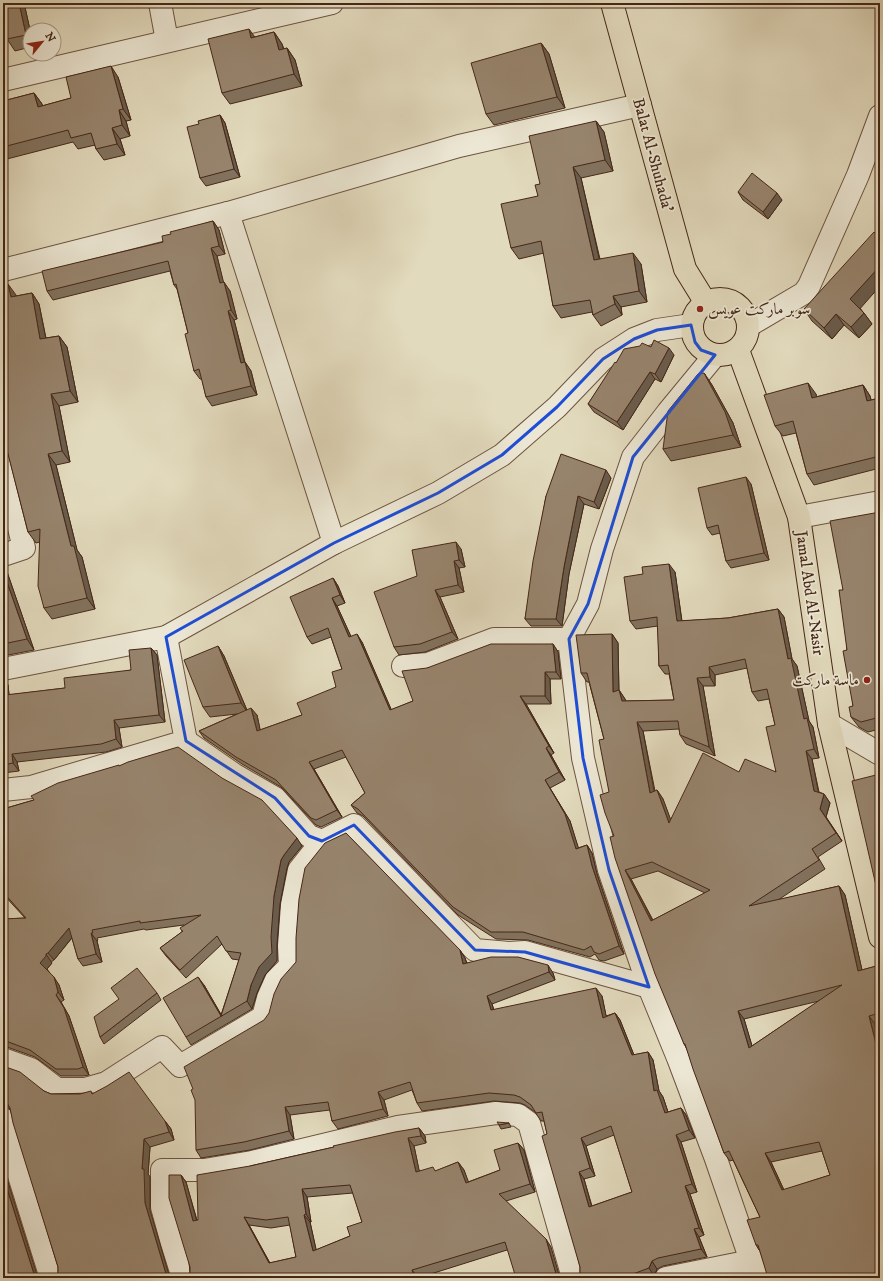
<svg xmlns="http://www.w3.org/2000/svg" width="883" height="1281" font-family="'IM FELL DW Pica',Amiri,serif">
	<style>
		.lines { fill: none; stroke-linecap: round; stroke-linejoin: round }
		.minor-casing { stroke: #6d5440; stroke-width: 24 }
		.major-casing { stroke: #462717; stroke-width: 24 }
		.minor { stroke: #ece7d4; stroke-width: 22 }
		.major { stroke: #e2dabd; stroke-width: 22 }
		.wall { fill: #82725e; stroke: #462717; fill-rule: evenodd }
		.shaded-wall { fill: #6a5c4c; stroke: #462717 }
		.building { fill: #97846d; stroke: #462717; fill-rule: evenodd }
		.marked { fill: none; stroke: #1d4ed8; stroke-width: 3; stroke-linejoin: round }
		.poi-dot { fill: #8f2418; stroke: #ece7d4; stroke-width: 1.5 }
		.labels { text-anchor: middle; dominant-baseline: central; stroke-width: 3.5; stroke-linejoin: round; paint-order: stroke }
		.street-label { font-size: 16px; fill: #462717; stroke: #ece7d4 }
		.poi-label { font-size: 16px; fill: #462717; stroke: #ece7d4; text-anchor: start }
	</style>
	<rect width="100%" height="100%" fill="#e2dabd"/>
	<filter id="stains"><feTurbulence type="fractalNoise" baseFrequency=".005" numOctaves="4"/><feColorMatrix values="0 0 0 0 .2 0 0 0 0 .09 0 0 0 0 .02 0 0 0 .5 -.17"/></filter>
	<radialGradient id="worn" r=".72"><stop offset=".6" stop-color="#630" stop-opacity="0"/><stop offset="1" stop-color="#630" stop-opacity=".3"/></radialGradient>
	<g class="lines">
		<defs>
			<g id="minor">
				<path d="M 160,3 L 167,41"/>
				<path d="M 3,80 L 332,3"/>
				<path d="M 228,213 L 334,543"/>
				<path d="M 3,270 L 228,213 L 459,146 L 640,105"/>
				<path d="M 748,326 L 804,293 L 809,286 L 858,175 L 880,116"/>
				<path d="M 715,355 L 668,412 L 633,457 L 602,549 L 588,604 L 569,639 L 583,758 L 609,870 L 649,987 L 678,1058 L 716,1159 L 757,1278"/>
				<path d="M 3,464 L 24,548 L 3,555"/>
				<path d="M 799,517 L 880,502"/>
				<path d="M 403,666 L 428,664 L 494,639 L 569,639"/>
				<path d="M 3,669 L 166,637 L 334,543 L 438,493 L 502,455 L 557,407 L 603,359 L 634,339 L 657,330 L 691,325"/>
				<path d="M 829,724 L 880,754"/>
				<path d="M 186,741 L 235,775 L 275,798 L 309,836 L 322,841 L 354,825 L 475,950 L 509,953 L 525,952 L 649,987"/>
				<path d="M 3,790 L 31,787 L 186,741 L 166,637"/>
				<path d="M 3,1059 L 31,1069 L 57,1089 L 85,1089 L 106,1083 L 162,1047 L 180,1066 L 263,1017 L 268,998 L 276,980 L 290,966 L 289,946 L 292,905 L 299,870 L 322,841"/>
				<path d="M 3,1119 L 6,1134 L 51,1278"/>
				<path d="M 183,1278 L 172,1243 L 162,1207 L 162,1170 L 204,1170 L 252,1162 L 398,1127 L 496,1113 L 518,1115 L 529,1123 L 573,1278"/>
				<path d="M 666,1278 L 751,1261"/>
			</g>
			<g id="major">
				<path d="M 612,3 L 685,269 L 706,303"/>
				<circle cx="720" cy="327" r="28"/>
				<path d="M 738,350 L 799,517 L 829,724 L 880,937"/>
			</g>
		</defs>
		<use href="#minor" class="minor-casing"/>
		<use href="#major" class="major-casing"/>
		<use href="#minor" class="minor"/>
		<use href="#major" class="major"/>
	</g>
	<g class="wall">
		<path d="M 3,3 L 24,3 L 30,30 L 30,47 L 15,51 L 7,39 L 5,30 L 3,30 Z"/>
		<path d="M 274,32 L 282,44 L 284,49 L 287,48 L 295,60 L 302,86 L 230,104 L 222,93 L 255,37 Z"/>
		<path d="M 541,43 L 549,54 L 565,108 L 494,125 L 486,114 Z"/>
		<path d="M 118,77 L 131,120 L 126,121 L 130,136 L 120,139 L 125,155 L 104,160 L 96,149 L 95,145 L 78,149 L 73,142 L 3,160 L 3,101 L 34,93 L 42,104 L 42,106 L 71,98 Z"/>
		<path d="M 220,115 L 225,123 L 240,177 L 206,186 L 200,178 L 199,124 Z"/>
		<path d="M 596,121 L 604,132 L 613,171 L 581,178 L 600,259 L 641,264 L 647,302 L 621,307 L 622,315 L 601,326 L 593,315 L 592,312 L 561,318 L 553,306 L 544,253 L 519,259 L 511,248 L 538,196 L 540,184 Z"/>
		<path d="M 738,192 L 782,200 L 768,219 L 743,200 Z"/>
		<path d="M 213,221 L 219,230 L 225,254 L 217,256 L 223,282 L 230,291 L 237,319 L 234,320 L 245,362 L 251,371 L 257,395 L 212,406 L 206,397 L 202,379 L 200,379 L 194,371 L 188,333 L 177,289 L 174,285 L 170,271 L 53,300 L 47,291 L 163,242 L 171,234 Z"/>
		<path d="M 3,285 L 16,296 L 32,293 L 39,304 L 46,338 L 59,336 L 67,347 L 78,402 L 59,406 L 70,462 L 56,465 L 77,550 L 82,557 L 95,609 L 52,619 L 44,608 L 40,542 L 36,543 L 28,532 L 8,453 L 7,452 L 3,452 Z"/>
		<path d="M 860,308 L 872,324 L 859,338 L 844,325 L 832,339 L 812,321 L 804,309 Z"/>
		<path d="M 651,347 L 674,355 L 661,382 L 655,379 L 623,430 L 594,412 L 588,404 L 616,363 Z"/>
		<path d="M 704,373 L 712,385 L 733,423 L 741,447 L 671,461 L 663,449 Z"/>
		<path d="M 863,385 L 870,396 L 871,400 L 880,398 L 880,468 L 814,485 L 807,474 L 796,433 L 783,436 L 775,426 L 816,394 L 816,397 Z"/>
		<path d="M 611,478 L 599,509 L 584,504 L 569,574 L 562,626 L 531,626 L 525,619 L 546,496 Z"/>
		<path d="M 751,484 L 769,560 L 731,568 L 726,561 L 720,533 L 712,535 L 707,528 Z"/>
		<path d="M 880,512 L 880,729 L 868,732 L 859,727 L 851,717 L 853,706 L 847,650 L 843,590 Z"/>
		<path d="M 461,549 L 465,567 L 459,568 L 464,592 L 440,597 L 458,639 L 425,652 L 399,655 L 394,647 L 417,576 Z"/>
		<path d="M 3,565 L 6,569 L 34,650 L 3,656 Z"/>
		<path d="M 675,572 L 682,621 L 728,618 L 778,609 L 784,617 L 792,659 L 797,666 L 809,721 L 813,727 L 819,758 L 812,759 L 819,792 L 824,794 L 830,803 L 826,817 L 842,841 L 818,857 L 825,869 L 778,900 L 839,886 L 845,895 L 862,970 L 880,965 L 880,1023 L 875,1024 L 880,1045 L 880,1278 L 759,1250 L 756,1245 L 760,1217 L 733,1160 L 730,1161 L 724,1153 L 687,1049 L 684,1044 L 614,836 L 604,739 L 589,682 L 587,682 L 581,673 L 612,634 L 618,643 L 619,690 L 625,699 L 626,701 L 674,700 L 669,674 L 665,674 L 659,666 L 658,626 L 636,629 L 630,621 L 643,574 ZM 747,668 L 752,692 L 758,701 L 769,699 L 775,725 L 776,772 L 739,772 L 670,819 L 663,799 L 657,790 L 655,791 L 643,731 L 679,729 L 680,735 L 686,744 L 715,756 L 703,686 L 715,686 L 715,675 ZM 658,871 L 705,893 L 653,920 L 631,879 ZM 819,1001 L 752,1046 L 744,1019 ZM 822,1151 L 830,1175 L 784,1190 L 771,1162 Z"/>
		<path d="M 333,578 L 338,586 L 345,603 L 337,606 L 351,637 L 362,642 L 391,710 L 413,701 L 427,668 L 553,644 L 558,652 L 561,679 L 550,679 L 551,704 L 526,704 L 554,753 L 551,755 L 565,780 L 550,788 L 570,821 L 578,848 L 587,845 L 592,853 L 597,874 L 624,954 L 604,961 L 599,960 L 595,954 L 590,957 L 528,940 L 496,939 L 458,915 L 363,816 L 357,813 L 351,805 L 365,793 L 346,757 L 314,769 L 342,817 L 321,827 L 316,825 L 281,787 L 242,764 L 204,738 L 199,731 L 237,714 L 210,717 L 203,707 L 218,646 L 224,656 L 247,710 L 257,715 L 260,730 L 302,715 L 336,687 L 342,669 L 331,637 L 312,644 L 307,637 Z"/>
		<path d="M 151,648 L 157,655 L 165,722 L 119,728 L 122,747 L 106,752 L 17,762 L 19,771 L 3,773 L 3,677 L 8,685 L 9,695 L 65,688 L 131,670 Z"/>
		<path d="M 120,766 L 302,846 L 289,862 L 287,868 L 280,904 L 277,945 L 277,961 L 265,975 L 257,993 L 252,1009 L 191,1045 L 186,1037 L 204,985 L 221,1015 L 239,960 L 232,959 L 222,944 L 186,978 L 166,956 L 160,948 L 182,932 L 184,925 L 146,930 L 144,929 L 97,938 L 98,940 L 97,941 L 102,962 L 83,966 L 78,959 L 72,938 L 54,960 L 51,962 L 52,963 L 47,969 L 59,985 L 64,1000 L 61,1002 L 69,1016 L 89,1075 L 83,1076 L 61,1076 L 35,1057 L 7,1047 L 3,1047 L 3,919 L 25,918 L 3,894 L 3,809 L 34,800 Z"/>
		<path d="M 460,950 L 465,958 L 467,963 L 553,973 L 555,980 L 492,1004 L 494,1010 L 602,996 L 606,1016 L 615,1013 L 620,1020 L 634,1055 L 648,1052 L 653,1060 L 659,1091 L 663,1097 L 668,1112 L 681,1108 L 686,1115 L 695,1138 L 681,1142 L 697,1192 L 690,1194 L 704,1235 L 699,1237 L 707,1257 L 663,1266 L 657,1269 L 654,1276 L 648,1278 L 577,1278 L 580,1274 L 580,1267 L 544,1121 L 541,1121 L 535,1112 L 525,1105 L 520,1103 L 494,1101 L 422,1111 L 417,1103 L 412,1090 L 384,1100 L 388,1116 L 338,1129 L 332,1121 L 330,1110 L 290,1115 L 294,1139 L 250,1150 L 201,1158 L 196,1150 ZM 614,1135 L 632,1192 L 592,1206 L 584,1179 L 595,1176 L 586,1146 Z"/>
		<path d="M 157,993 L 161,1000 L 104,1044 L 100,1037 Z"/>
		<path d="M 3,1066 L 44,1091 L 51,1094 L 93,1093 L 165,1121 L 171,1129 L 174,1140 L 150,1147 L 148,1174 L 150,1177 L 150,1210 L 58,1273 L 58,1267 L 10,1109 L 7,1107 L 3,1107 Z"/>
		<path d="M 509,1123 L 511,1127 L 501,1129 L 499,1125 Z"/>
		<path d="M 419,1128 L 425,1136 L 426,1143 L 414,1146 L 419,1171 L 436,1171 L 458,1162 L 464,1170 L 468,1182 L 500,1170 L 518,1143 L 524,1150 L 535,1192 L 506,1201 L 551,1247 L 507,1250 L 418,1278 L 187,1278 L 190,1273 L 181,1175 L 186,1182 L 197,1220 L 198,1220 L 250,1166 ZM 353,1193 L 362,1222 L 350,1236 L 316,1250 L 310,1222 L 311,1222 L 307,1197 ZM 249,1225 L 271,1228 L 290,1225 L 296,1257 L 270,1263 Z"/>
	</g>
	<g class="shaded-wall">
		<path d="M 19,3 L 24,3 L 30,30 L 30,40 L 26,35 Z"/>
		<path d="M 249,29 L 257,40 L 251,38 Z"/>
		<path d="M 274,32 L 282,44 L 287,62 L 279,50 Z"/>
		<path d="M 541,43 L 549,54 L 565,108 L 557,97 Z"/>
		<path d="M 287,48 L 295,60 L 302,86 L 294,74 Z"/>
		<path d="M 111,66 L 118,77 L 131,120 L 123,109 Z"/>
		<path d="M 34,93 L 42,104 L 46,118 L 38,107 Z"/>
		<path d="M 119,110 L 126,121 L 130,136 L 122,125 Z"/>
		<path d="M 220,115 L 225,123 L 240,177 L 234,169 Z"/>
		<path d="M 596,121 L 604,132 L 613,171 L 605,160 Z"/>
		<path d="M 112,128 L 120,139 L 125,155 L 117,144 Z"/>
		<path d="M 573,167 L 581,178 L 602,271 L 594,260 Z"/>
		<path d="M 777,193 L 782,200 L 768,219 L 763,212 Z"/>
		<path d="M 213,221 L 219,230 L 225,254 L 219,246 Z"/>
		<path d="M 211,248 L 217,256 L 226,292 L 220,283 Z"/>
		<path d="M 633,253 L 641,264 L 647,302 L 639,291 Z"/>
		<path d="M 880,266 L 880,286 L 858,311 L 850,299 Z"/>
		<path d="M 224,282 L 230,291 L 237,319 L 231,310 Z"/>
		<path d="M 8,284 L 16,295 L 19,308 L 11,297 Z"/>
		<path d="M 32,293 L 39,304 L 48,350 L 40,339 Z"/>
		<path d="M 613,296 L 621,307 L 622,315 L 615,304 Z"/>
		<path d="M 228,311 L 234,320 L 247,372 L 241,363 Z"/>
		<path d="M 864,313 L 872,324 L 859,338 L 851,327 Z"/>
		<path d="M 836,314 L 844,325 L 832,339 L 824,328 Z"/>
		<path d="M 59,336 L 67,347 L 78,402 L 70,391 Z"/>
		<path d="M 669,348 L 674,355 L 661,382 L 655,374 Z"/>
		<path d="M 245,362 L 251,371 L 257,395 L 251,386 Z"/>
		<path d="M 650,372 L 655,379 L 623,430 L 617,422 Z"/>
		<path d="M 704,373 L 712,385 L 733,423 L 741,447 L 733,435 Z"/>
		<path d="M 808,383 L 816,394 L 819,409 L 812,398 Z"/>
		<path d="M 863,385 L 870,396 L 874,411 L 867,401 Z"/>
		<path d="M 51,394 L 59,406 L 70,462 L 62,451 Z"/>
		<path d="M 48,454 L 56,465 L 77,550 L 82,557 L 95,609 L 87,598 L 71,546 Z"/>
		<path d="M 606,470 L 611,478 L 599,509 L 594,502 Z"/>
		<path d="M 746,477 L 751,484 L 769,560 L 764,553 Z"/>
		<path d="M 578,496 L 584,504 L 569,574 L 562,626 L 556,619 L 564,567 Z"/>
		<path d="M 456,542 L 461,549 L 465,567 L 459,560 Z"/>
		<path d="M 454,561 L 459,568 L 464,592 L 458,585 Z"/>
		<path d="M 669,564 L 675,572 L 683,630 L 677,621 Z"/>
		<path d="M 3,565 L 6,569 L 34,650 L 27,639 L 3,571 Z"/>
		<path d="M 333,578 L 338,586 L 345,603 L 340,595 Z"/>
		<path d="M 435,590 L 440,597 L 458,639 L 452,632 Z"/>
		<path d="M 332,598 L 337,606 L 355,645 L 349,637 Z"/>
		<path d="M 778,609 L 784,617 L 792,659 L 797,666 L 809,721 L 813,727 L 819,758 L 814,749 L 804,719 L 788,659 Z"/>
		<path d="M 357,634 L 362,642 L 395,718 L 390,710 Z"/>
		<path d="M 612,634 L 618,643 L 619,700 L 613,692 Z"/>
		<path d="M 553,644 L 558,652 L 561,679 L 556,672 Z"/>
		<path d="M 218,646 L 224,656 L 248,713 L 241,703 Z"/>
		<path d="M 151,648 L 157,655 L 165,722 L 159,715 Z"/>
		<path d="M 709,667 L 715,675 L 715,686 L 710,677 Z"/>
		<path d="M 545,672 L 550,679 L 551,704 L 545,696 Z"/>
		<path d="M 3,677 L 8,685 L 10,703 L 5,695 Z"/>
		<path d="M 697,678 L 703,686 L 715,756 L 709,747 Z"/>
		<path d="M 619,690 L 625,699 L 628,709 L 622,701 Z"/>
		<path d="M 520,696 L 526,704 L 554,753 L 549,746 Z"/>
		<path d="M 251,708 L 257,715 L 262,738 L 257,731 Z"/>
		<path d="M 114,720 L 119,728 L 122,747 L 116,739 Z"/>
		<path d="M 637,722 L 643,731 L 656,801 L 650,793 Z"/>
		<path d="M 546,748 L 551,755 L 565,780 L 559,772 Z"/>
		<path d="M 806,751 L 812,759 L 820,800 L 814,791 Z"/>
		<path d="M 12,754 L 17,762 L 19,771 L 13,763 Z"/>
		<path d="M 309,762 L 314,769 L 342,817 L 337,810 Z"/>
		<path d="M 545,780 L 570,821 L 581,856 L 576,849 Z"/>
		<path d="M 657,790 L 663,799 L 675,831 L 669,823 Z"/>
		<path d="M 824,794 L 830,803 L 826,817 L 842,841 L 820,809 Z"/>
		<path d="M 297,838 L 302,846 L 289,862 L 287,868 L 280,904 L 277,945 L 277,961 L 265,975 L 257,993 L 252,1009 L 247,1001 L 274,896 L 281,860 L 284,855 Z"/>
		<path d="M 587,845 L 592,853 L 597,874 L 624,954 L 619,946 L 592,866 Z"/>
		<path d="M 625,870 L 631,879 L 657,929 L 651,921 Z"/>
		<path d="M 839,886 L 845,895 L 864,979 L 858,971 Z"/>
		<path d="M 69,928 L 74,935 L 54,960 L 48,953 Z"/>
		<path d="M 91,933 L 97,941 L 102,962 L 96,954 Z"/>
		<path d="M 460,950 L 465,958 L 469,972 L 463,964 Z"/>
		<path d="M 46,954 L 52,963 L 46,970 L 40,963 Z"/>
		<path d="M 548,965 L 553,973 L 555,980 L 549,972 Z"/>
		<path d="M 54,977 L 59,985 L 64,1000 L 58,992 Z"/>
		<path d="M 198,977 L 204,985 L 222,1016 L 221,1016 Z"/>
		<path d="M 596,988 L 602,996 L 608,1025 L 603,1018 Z"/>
		<path d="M 56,995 L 61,1002 L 69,1016 L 89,1075 L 83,1067 Z"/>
		<path d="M 487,996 L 492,1004 L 496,1018 L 491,1010 Z"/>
		<path d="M 738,1011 L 744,1019 L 755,1056 L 749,1048 Z"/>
		<path d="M 615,1013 L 620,1020 L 637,1063 L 632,1055 Z"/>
		<path d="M 869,1016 L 875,1024 L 880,1045 L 880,1060 Z"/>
		<path d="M 648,1052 L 653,1060 L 659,1091 L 663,1097 L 671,1121 L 665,1113 L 654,1091 Z"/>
		<path d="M 378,1092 L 384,1100 L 388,1116 L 383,1109 Z"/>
		<path d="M 285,1107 L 290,1115 L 294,1139 L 289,1131 Z"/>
		<path d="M 681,1108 L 686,1115 L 695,1138 L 689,1130 Z"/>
		<path d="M 165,1121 L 171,1129 L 174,1140 L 169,1132 Z"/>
		<path d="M 419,1128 L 425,1136 L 426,1143 L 421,1136 Z"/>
		<path d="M 676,1135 L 681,1142 L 697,1192 L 692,1184 Z"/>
		<path d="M 408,1138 L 414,1146 L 421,1179 L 416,1172 Z"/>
		<path d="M 581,1138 L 586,1146 L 595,1176 L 590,1168 Z"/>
		<path d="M 144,1139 L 150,1147 L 148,1174 L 150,1177 L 150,1210 L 170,1278 L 168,1278 L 166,1274 L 145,1203 L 142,1169 Z"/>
		<path d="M 518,1143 L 524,1150 L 535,1192 L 530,1184 Z"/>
		<path d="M 765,1153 L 771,1162 L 788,1199 L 782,1190 Z"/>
		<path d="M 458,1162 L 464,1170 L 472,1191 L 466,1183 Z"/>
		<path d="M 3,1166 L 38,1278 L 36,1278 L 34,1274 L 3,1176 Z"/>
		<path d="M 579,1172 L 584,1179 L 594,1215 L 589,1207 Z"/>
		<path d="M 181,1175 L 186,1182 L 199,1229 L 193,1221 Z"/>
		<path d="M 685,1186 L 690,1194 L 704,1235 L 699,1228 Z"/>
		<path d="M 302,1189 L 307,1197 L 311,1222 L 306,1214 Z"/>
		<path d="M 304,1215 L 310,1222 L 318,1258 L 313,1251 Z"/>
		<path d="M 244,1217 L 249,1225 L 274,1271 L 269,1263 Z"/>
		<path d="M 694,1229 L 699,1237 L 707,1257 L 701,1249 Z"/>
		<path d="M 546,1239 L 551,1247 L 560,1278 L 558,1278 L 556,1274 Z"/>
		<path d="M 652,1261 L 657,1269 L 654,1276 L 649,1268 Z"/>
		<path d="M 412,1270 L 418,1278 L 415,1278 Z"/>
	</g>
	<g class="building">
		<path d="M 3,3 L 19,3 L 26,35 L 7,39 L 3,23 Z"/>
		<path d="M 249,29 L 251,38 L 274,32 L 279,50 L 287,48 L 294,74 L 222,93 L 208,39 Z"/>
		<path d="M 541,43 L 557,97 L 486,114 L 471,63 Z"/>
		<path d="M 111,66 L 123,109 L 119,110 L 122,125 L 112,128 L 117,144 L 96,149 L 91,133 L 71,138 L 68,130 L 3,147 L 3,101 L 34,93 L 38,107 L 71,98 L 66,77 Z"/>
		<path d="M 220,115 L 234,169 L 200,178 L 187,127 L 199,124 L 198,121 Z"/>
		<path d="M 596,121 L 605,160 L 573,167 L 594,260 L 633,253 L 639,291 L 613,296 L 615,304 L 593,315 L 590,300 L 553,306 L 541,241 L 511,248 L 501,204 L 538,196 L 535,185 L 540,184 L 529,136 Z"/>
		<path d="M 752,173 L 777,193 L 763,212 L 738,192 Z"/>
		<path d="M 878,193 L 880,193 L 880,205 Z"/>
		<path d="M 213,221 L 219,246 L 211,248 L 220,283 L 224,282 L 231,310 L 228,311 L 241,363 L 245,362 L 251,386 L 206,397 L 199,369 L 194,371 L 185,334 L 188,333 L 176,284 L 174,285 L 168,261 L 47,291 L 42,271 L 163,242 L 162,236 L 171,234 L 170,232 Z"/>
		<path d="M 874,232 L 880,237 L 880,266 L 850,299 L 864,313 L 851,327 L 836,314 L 824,328 L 804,309 Z"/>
		<path d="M 8,284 L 11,297 L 32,293 L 40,339 L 59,336 L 70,391 L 51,394 L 62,451 L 48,454 L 71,546 L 74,546 L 87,598 L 44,608 L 38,586 L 40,529 L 28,532 L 7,450 L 4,445 L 3,444 L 3,285 Z"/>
		<path d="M 654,340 L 669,348 L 655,374 L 650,372 L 617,422 L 588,404 L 615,362 L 616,363 L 624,349 L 640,346 L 642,343 L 651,347 Z"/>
		<path d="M 704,373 L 725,412 L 733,435 L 663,449 L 668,411 L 698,374 Z"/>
		<path d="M 808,383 L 812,398 L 863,385 L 867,401 L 880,398 L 880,456 L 807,474 L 793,421 L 775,426 L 764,395 Z"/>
		<path d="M 561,454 L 606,470 L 594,502 L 578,496 L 564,567 L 556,619 L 525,619 L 533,561 L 546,496 Z"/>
		<path d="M 746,477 L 764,553 L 726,561 L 718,525 L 707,528 L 698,488 Z"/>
		<path d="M 880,512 L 880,718 L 880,717 L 861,722 L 851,717 L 849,707 L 853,706 L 843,651 L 847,650 L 839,590 L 843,590 L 830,521 Z"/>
		<path d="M 456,542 L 459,560 L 454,561 L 458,585 L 435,590 L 452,632 L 420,644 L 394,647 L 374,592 L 417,576 L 412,550 Z"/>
		<path d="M 669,564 L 677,621 L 728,618 L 778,609 L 788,659 L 791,658 L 804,719 L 807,718 L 814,749 L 806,751 L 814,791 L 824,794 L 820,809 L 836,833 L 812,849 L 819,860 L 749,906 L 839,886 L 858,971 L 880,965 L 880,1013 L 869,1016 L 880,1060 L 880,1064 L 878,1064 L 880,1071 L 880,1278 L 768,1278 L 758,1245 L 756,1245 L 747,1220 L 760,1217 L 729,1151 L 724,1153 L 693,1069 L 685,1044 L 684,1044 L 655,974 L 615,858 L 610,837 L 614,836 L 605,813 L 600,795 L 609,792 L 599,740 L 604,739 L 587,673 L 581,673 L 576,635 L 612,634 L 613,692 L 619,690 L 622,701 L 674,700 L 668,665 L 659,666 L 657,617 L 630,621 L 624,577 L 643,574 L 642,567 ZM 745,659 L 752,692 L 767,689 L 775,725 L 766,727 L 776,772 L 745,759 L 739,772 L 703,753 L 669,823 L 657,790 L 650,793 L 637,722 L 678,721 L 680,735 L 709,747 L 697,678 L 710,677 L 709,667 ZM 652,862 L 710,890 L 651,921 L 625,870 ZM 842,985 L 749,1048 L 738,1011 ZM 819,1142 L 830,1175 L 782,1190 L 765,1153 Z"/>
		<path d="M 3,571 L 27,639 L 3,644 Z"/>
		<path d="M 333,578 L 340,595 L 332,598 L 349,637 L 357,634 L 390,710 L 413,701 L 402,671 L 427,668 L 491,644 L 553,644 L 556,672 L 545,672 L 545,696 L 520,696 L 549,746 L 546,748 L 559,772 L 545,780 L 565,814 L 576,849 L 587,845 L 592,866 L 619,946 L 599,954 L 594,952 L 591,946 L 584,950 L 523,932 L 491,932 L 453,907 L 358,809 L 351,805 L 365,793 L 342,750 L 309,762 L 337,810 L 316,820 L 311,818 L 276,780 L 236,757 L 199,731 L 251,708 L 257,731 L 302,715 L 297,703 L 336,687 L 332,672 L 342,669 L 328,628 L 307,637 L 290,597 Z"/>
		<path d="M 218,646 L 241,703 L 203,707 L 184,660 Z"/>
		<path d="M 151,648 L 159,715 L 114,720 L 116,739 L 101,744 L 12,754 L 13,763 L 3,765 L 3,679 L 5,695 L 65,688 L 64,678 L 131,670 L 129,650 Z"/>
		<path d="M 178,747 L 222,778 L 262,800 L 297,838 L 284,855 L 281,860 L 274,896 L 271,937 L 272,953 L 259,967 L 251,985 L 247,1001 L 186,1037 L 163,998 L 198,977 L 221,1016 L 241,953 L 226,951 L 217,936 L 180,970 L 160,948 L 183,931 L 182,931 L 180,928 L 201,915 L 140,923 L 140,921 L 92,930 L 93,933 L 91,933 L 96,954 L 78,959 L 69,928 L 48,953 L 46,954 L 46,956 L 40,963 L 54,977 L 58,992 L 56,995 L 64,1008 L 83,1067 L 78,1069 L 56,1069 L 30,1050 L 3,1040 L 3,919 L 26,918 L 3,892 L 3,809 L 34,800 L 31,796 L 58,783 L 119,765 L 119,766 L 128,762 Z"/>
		<path d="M 880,774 L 880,903 L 852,781 Z"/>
		<path d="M 346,833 L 460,950 L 463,964 L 491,957 L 518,957 L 548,965 L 549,972 L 487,996 L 491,1010 L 596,988 L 603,1018 L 615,1013 L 632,1055 L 648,1052 L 654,1091 L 657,1090 L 665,1113 L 681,1108 L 689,1130 L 676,1135 L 692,1184 L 685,1186 L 699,1228 L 694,1229 L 701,1249 L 658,1258 L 652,1261 L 649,1268 L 633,1274 L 635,1278 L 577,1278 L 580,1274 L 580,1267 L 542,1136 L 547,1134 L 542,1112 L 536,1113 L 531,1105 L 520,1097 L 514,1095 L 489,1093 L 417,1103 L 410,1082 L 378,1092 L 383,1109 L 332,1121 L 328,1102 L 285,1107 L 289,1131 L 244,1142 L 196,1150 L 195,1100 L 191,1090 L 193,1089 L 184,1067 L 264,1020 L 269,1013 L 274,994 L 281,979 L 296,962 L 296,938 L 299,899 L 305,868 L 325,843 ZM 611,1126 L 632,1192 L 589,1207 L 579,1172 L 590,1168 L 581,1138 Z"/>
		<path d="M 137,968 L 157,993 L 100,1037 L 94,1017 L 119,999 L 111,988 Z"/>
		<path d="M 3,1066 L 20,1072 L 44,1091 L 51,1094 L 80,1094 L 91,1091 L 92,1094 L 107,1086 L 129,1072 L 165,1121 L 169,1132 L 144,1139 L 142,1169 L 144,1169 L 145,1203 L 166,1274 L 168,1278 L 55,1278 L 58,1273 L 58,1267 L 13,1123 L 10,1108 L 7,1103 L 3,1100 Z"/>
		<path d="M 497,1122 L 509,1123 L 499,1125 Z"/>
		<path d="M 419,1128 L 421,1136 L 408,1138 L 416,1172 L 433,1167 L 435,1171 L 458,1162 L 466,1183 L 500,1170 L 494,1150 L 518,1143 L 530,1184 L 499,1194 L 546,1239 L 556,1274 L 558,1278 L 516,1278 L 505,1242 L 412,1270 L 415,1278 L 187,1278 L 190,1273 L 190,1267 L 169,1198 L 169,1175 L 181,1175 L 193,1221 L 198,1220 L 197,1175 L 250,1166 L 334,1147 L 333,1146 L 395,1132 ZM 350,1185 L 362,1222 L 347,1227 L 350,1236 L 313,1251 L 304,1215 L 306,1214 L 302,1189 ZM 244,1217 L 266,1220 L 288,1217 L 296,1257 L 269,1263 Z"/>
		<path d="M 3,1176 L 34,1274 L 36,1278 L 3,1278 Z"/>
		<path d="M 702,1275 L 703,1278 L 686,1278 Z"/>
	</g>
	<path class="marked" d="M 691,325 L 695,342 L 701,350 L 715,355 L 633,457 L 588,604 L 569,639 L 583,758 L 609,870 L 649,987 L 525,952 L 475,950 L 354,825 L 322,841 L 309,836 L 275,798 L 186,741 L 166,637 L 334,543 L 438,493 L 502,455 L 557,407 L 603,359 L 634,339 L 657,330 Z"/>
	<g class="poi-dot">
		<circle cx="700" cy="309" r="4"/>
		<circle cx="867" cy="680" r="4"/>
	</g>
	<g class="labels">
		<g class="street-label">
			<text transform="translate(653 155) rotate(75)">Balat Al-Shuhada'</text>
			<text transform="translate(810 593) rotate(82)">Jamal Abd Al-Nasir</text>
		</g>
		<g class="poi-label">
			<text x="708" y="309">سوبر ماركت عويس</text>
			<text x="859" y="680" text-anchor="end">ماسة ماركت</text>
		</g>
	</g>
	<rect width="883" height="1281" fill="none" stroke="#e2dabd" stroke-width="16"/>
	<rect x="4" y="4" width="875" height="1273" fill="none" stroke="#462717" stroke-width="2"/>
	<rect x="8" y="8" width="867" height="1265" fill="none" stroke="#462717"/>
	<g transform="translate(42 42) rotate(60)"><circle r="19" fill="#ece7d4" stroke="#aa9a88"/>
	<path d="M0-3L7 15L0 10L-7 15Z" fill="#8f2418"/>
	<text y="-6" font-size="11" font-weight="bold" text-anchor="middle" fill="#462717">N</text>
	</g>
	<rect width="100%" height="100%" filter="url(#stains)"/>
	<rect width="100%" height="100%" fill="url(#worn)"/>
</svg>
